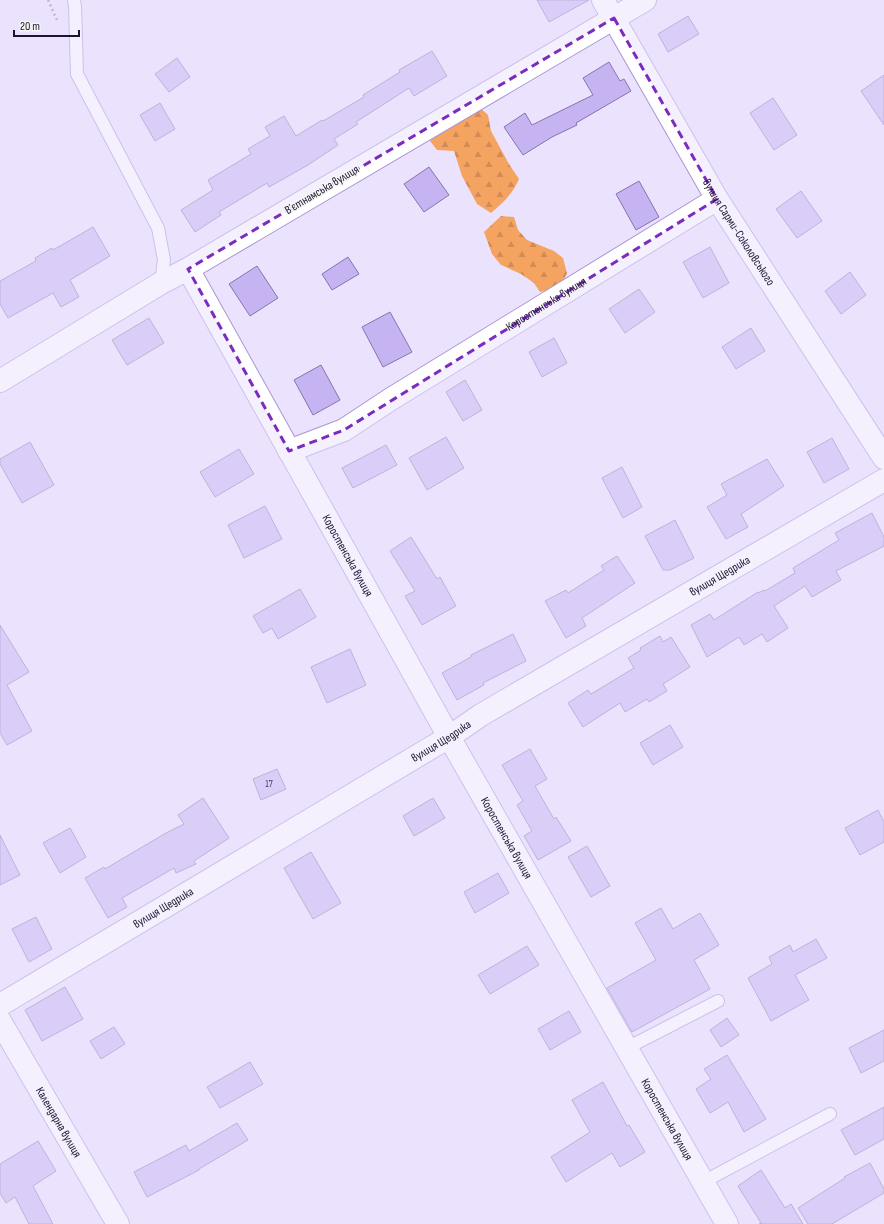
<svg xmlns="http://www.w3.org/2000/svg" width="884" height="1224" font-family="'Sofia Sans Condensed',sans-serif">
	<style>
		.forest { fill: url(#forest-firs) }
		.building { fill: #c6b3f2; stroke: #8774ae }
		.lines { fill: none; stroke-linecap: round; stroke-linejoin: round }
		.lane-casing { stroke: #a995d3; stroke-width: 14 }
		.street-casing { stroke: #a995d3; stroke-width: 24 }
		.path { stroke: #8a829c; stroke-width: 2.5; stroke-dasharray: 2 3; stroke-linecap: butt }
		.lane { stroke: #fff; stroke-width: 12 }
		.street { stroke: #fff; stroke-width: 22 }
		.marked { fill: none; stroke: #7b2cbf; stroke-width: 3; stroke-dasharray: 8 5; stroke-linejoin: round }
		.labels { text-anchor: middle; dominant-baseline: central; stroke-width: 3; stroke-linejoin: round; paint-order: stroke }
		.number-label { font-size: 10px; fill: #473c5e }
		.street-label { font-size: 12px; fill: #1d152d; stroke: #f5f5f5 }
	</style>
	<defs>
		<pattern id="forest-firs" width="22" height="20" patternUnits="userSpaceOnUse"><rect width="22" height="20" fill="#f5a360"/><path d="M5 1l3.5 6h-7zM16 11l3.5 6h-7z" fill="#d28b54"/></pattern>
	</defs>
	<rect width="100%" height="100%" fill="#ebe3fe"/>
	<g class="forest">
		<path d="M 478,106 L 488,115 L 491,131 L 509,164 L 519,179 C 514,192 502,204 491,213 L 477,204 L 462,176 L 454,151 L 437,150 L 430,141 L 439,128 Z"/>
		<path d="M 501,216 L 514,217 L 518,230 L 527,240 L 554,251 L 563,258 L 567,273 L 560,288 L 540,292 L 534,283 L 521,274 L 501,265 L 492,254 L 484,232 Z"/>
	</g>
	<g class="building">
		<path d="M 537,0 L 589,0 L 549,22 Z"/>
		<path d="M 688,16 L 699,34 L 668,52 L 658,34 Z"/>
		<path d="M 432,51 L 447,76 L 414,96 L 409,88 L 356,122 L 358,124 L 334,139 L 338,145 L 308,165 L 269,187 L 267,183 L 219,212 L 221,215 L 195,232 L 181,210 L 213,190 L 208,180 L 251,154 L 248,149 L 270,136 L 265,127 L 284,116 L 296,136 L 322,120 L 323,121 L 364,97 L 363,95 L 400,72 L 399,70 Z"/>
		<path d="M 177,58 L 190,77 L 169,92 L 155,74 Z"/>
		<path d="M 609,62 L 620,81 L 624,79 L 631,91 L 576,123 L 577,125 L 552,137 L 523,155 L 504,127 L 525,113 L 532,125 L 593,95 L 583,78 Z"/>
		<path d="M 884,75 L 884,125 L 861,91 Z"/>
		<path d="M 773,98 L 797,135 L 774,150 L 750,113 Z"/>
		<path d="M 160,103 L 175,129 L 155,141 L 140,115 Z"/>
		<path d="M 429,167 L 449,195 L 424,212 L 404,184 Z"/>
		<path d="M 639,181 L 659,217 L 636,230 L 616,194 Z"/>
		<path d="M 801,191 L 822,221 L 797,238 L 776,209 Z"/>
		<path d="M 93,227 L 110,256 L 70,280 L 79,297 L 61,307 L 53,293 L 8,318 L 0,304 L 0,281 L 36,261 L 35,258 L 52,248 L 53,250 Z"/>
		<path d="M 710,247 L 729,283 L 703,298 L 683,262 Z"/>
		<path d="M 348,257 L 359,274 L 332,290 L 322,274 Z"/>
		<path d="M 257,266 L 278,298 L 250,316 L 229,284 Z"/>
		<path d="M 850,272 L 866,295 L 841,314 L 825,291 Z"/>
		<path d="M 639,289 L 655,312 L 625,333 L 609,309 Z"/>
		<path d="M 390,312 L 412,352 L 383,367 L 362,327 Z"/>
		<path d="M 149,318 L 164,343 L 127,365 L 112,340 Z"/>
		<path d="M 751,328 L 765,351 L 736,369 L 722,347 Z"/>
		<path d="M 554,338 L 567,363 L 542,377 L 529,352 Z"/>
		<path d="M 321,365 L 340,400 L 313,415 L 294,380 Z"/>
		<path d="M 465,380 L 482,410 L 463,421 L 446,392 Z"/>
		<path d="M 446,437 L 464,468 L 427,490 L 409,458 Z"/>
		<path d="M 832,438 L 849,469 L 824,483 L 807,452 Z"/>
		<path d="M 30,442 L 54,485 L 22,503 L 0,464 L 0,459 Z"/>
		<path d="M 386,445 L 397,465 L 353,488 L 342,468 Z"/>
		<path d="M 239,449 L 254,474 L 215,497 L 200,472 Z"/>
		<path d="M 767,459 L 784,486 L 741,514 L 748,527 L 726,539 L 707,507 L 727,495 L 721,484 Z"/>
		<path d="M 622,467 L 642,507 L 623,518 L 602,478 Z"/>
		<path d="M 265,506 L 282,539 L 244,558 L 228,525 Z"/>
		<path d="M 872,513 L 884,537 L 884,546 L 836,571 L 841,580 L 812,597 L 805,586 L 774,606 L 788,628 L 767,642 L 762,634 L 744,645 L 739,637 L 707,657 L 691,625 L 710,614 L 714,620 L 758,592 L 758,593 L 764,590 L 765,591 L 795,573 L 793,568 L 839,540 L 835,533 Z"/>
		<path d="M 675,520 L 694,558 L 670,570 L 663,570 L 645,536 Z"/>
		<path d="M 411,537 L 437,579 L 440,577 L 456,606 L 422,625 L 405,596 L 415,591 L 390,551 Z"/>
		<path d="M 617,556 L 635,583 L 582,618 L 586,626 L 566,638 L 545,601 L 566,590 L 568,593 L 604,570 L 601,566 Z"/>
		<path d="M 300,589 L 316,617 L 278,639 L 272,628 L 263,633 L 253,616 Z"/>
		<path d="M 0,625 L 29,672 L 7,685 L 32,731 L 7,745 L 0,733 Z"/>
		<path d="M 513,634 L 526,661 L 483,683 L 484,685 L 457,700 L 442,673 L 471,657 L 471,655 Z"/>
		<path d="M 660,636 L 663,642 L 671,637 L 690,667 L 663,684 L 667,691 L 649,702 L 647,699 L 625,712 L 620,703 L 583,727 L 568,703 L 588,690 L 591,694 L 634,668 L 628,658 L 641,650 L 640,648 Z"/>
		<path d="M 350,649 L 366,685 L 327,703 L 311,667 Z"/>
		<path d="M 670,725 L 683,747 L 653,765 L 640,743 Z"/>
		<path d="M 530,749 L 547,779 L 535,786 L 554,819 L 556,817 L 571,841 L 538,860 L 524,836 L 532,831 L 517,805 L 523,801 L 502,765 Z"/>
		<path d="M 277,769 L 286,789 L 261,800 L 253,779 Z"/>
		<path d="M 203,798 L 229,838 L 194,861 L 196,864 L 176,873 L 174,868 L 122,898 L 127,907 L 108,918 L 85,878 L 104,867 L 105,869 L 166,833 L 184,824 L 178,815 Z"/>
		<path d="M 433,798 L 445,818 L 414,836 L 403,816 Z"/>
		<path d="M 878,810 L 884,822 L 884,842 L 860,855 L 845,828 Z"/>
		<path d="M 70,828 L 86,857 L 60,873 L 43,843 Z"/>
		<path d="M 0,835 L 20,875 L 0,885 Z"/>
		<path d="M 587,846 L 610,886 L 591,897 L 568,857 Z"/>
		<path d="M 311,852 L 341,903 L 313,919 L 284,868 Z"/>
		<path d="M 498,873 L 509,893 L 475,913 L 464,892 Z"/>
		<path d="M 661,908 L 673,929 L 700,913 L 719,945 L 694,960 L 710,989 L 632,1032 L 607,988 L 656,960 L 635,923 Z"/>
		<path d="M 36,917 L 52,949 L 29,962 L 12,929 Z"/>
		<path d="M 816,939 L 827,958 L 795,975 L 809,1000 L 771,1021 L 748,978 L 772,964 L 769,957 L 790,945 L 793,952 Z"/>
		<path d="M 527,946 L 539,965 L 490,994 L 478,975 Z"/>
		<path d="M 65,987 L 83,1019 L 42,1041 L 25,1010 Z"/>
		<path d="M 569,1011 L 581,1032 L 550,1050 L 538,1029 Z"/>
		<path d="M 727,1018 L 739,1035 L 721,1047 L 710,1030 Z"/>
		<path d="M 114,1027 L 125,1044 L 101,1059 L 90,1041 Z"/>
		<path d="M 884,1030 L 884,1061 L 861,1073 L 849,1048 Z"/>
		<path d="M 727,1055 L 766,1119 L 744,1132 L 728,1102 L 710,1113 L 696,1089 L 711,1079 L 704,1069 Z"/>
		<path d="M 250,1062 L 263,1084 L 220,1108 L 207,1087 Z"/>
		<path d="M 603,1082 L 627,1126 L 629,1125 L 645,1152 L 620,1167 L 612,1153 L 566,1182 L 551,1157 L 590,1132 L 572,1100 Z"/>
		<path d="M 884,1107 L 884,1139 L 855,1155 L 841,1130 Z"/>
		<path d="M 237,1123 L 248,1140 L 199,1169 L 199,1170 L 147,1197 L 134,1172 L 186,1145 L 189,1151 Z"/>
		<path d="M 38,1141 L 56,1171 L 33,1186 L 53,1224 L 29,1224 L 15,1197 L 6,1203 L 0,1193 L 0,1164 Z"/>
		<path d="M 870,1163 L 884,1189 L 884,1193 L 832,1224 L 808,1224 L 798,1208 L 845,1178 L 844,1177 Z"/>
		<path d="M 761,1170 L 785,1208 L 791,1204 L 803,1224 L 759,1224 L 761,1223 L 738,1186 Z"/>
	</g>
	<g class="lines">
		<defs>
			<g id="lane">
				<path d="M 74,0 L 75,6 L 77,74 L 158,228 L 164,260 L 161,283"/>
				<path d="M 627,1048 L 718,1001"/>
				<path d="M 703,1182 L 830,1114"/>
			</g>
			<g id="street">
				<path id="s1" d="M 603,0 L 717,199 L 884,458"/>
				<path id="s2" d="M 188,269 L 449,737 L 727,1224"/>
				<path d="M 0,381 L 161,283 L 188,269 L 645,0"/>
				<path id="s3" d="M 289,451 L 344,430 L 391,399 L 717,199"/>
				<path id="s4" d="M 0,1005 L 449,737 L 481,715 L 884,480"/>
				<path id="s5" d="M 0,1021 L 118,1224"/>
			</g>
		</defs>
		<use href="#lane" class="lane-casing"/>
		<use href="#street" class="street-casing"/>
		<path class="path" d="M 48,0 L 57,20"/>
		<use href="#lane" class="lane"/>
		<use href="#street" class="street"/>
	</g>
	<path d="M0 0H884V1224H0ZM 614,18 L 717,199 L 344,430 L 289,451 L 188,269 Z" fill="#ebe3fe" fill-opacity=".55" fill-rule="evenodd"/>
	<path class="marked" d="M 614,18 L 717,199 L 344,430 L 289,451 L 188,269 Z"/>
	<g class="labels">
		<g class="number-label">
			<text x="269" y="784">17</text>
		</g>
		<g class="street-label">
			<text transform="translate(322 190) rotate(-31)">Вʼєтнамська вулиця</text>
			<text stroke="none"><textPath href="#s1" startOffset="269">вулиця Сарми-Соколовського</textPath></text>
			<text stroke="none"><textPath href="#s3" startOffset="297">Коростенська вулиця</textPath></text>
			<text stroke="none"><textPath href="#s2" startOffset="328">Коростенська вулиця</textPath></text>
			<text stroke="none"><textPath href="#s4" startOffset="838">вулиця Щедрика</textPath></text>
			<text stroke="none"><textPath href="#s4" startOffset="514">вулиця Щедрика</textPath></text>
			<text stroke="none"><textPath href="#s2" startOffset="652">Коростенська вулиця</textPath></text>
			<text stroke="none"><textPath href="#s4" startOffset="190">вулиця Щедрика</textPath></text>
			<text stroke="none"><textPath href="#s2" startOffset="976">Коростенська вулиця</textPath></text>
			<text stroke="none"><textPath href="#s5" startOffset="117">Календарна вулиця</textPath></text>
		</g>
	</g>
	<path d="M14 30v6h65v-6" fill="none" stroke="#1d152d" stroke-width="2"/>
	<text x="20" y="30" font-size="12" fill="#1d152d" stroke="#f5f5f5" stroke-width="3" paint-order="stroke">20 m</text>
</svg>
